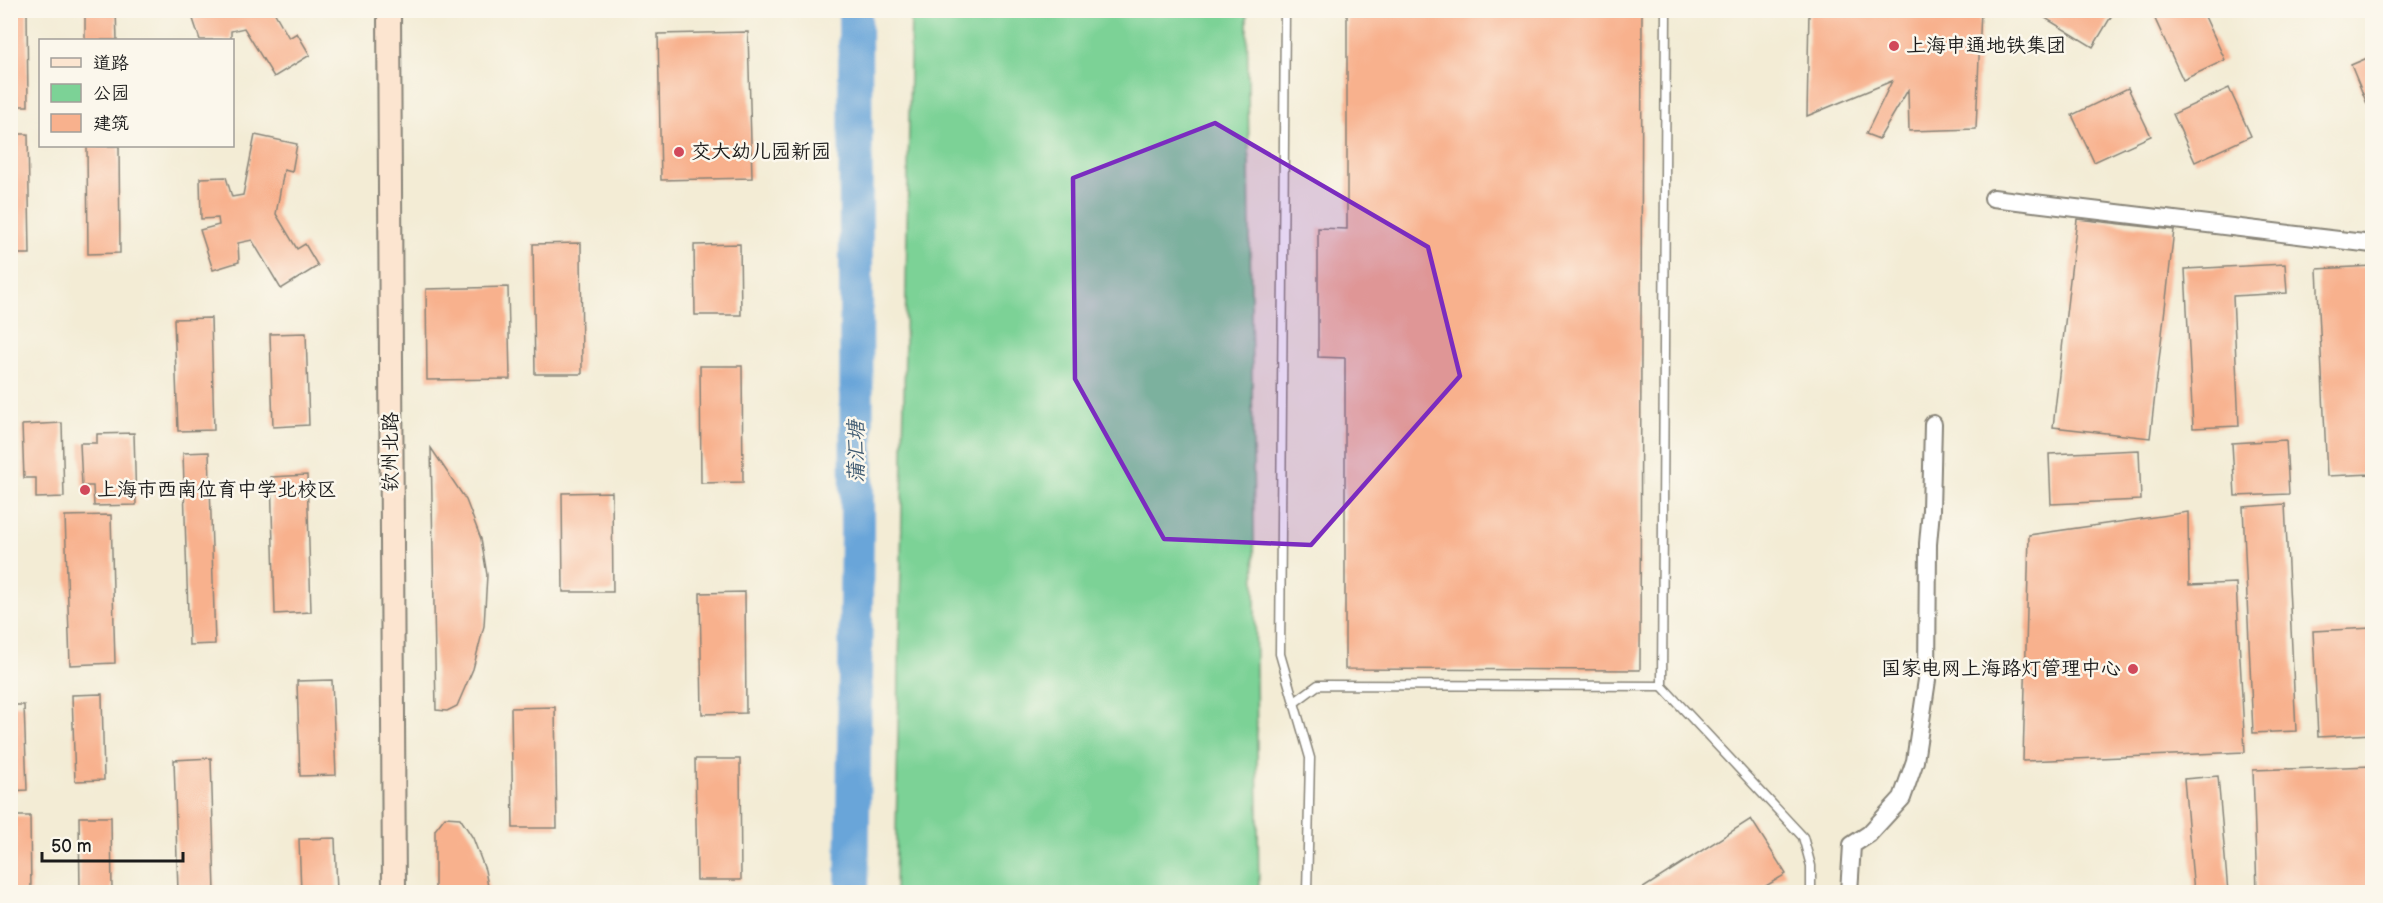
<svg xmlns="http://www.w3.org/2000/svg" width="2383" height="903" font-family="'Balsamiq Sans','LXGW WenKai TC',sans-serif">
	<style>
		.green { fill: #7cd296; stroke: #4c7759; stroke-width: 1.5 }
		.lines { fill: none; stroke-linecap: round; stroke-linejoin: round }
		.river { stroke: #69a5d9; stroke-width: 34 }
		.building { fill: #f8b18d }
		.lane-casing { stroke: #888478; stroke-width: 11 }
		.street-casing { stroke: #888478; stroke-width: 20 }
		.secondary-casing { stroke: #888478; stroke-width: 26 }
		.lane { stroke: #fff; stroke-width: 8 }
		.street { stroke: #fff; stroke-width: 16 }
		.secondary { stroke: #fce5d0; stroke-width: 22 }
		.marked { fill: #7b2cbf; fill-opacity: 0.2; stroke: #7b2cbf; stroke-width: 4.5; stroke-linejoin: round }
		.poi-dot { fill: #d1495b; stroke: #fbf7ec; stroke-width: 2 }
		.labels { text-anchor: middle; dominant-baseline: central; stroke-width: 5; stroke-linejoin: round; paint-order: stroke }
		.poi-label { font-size: 20px; fill: #1c1c1c; stroke: #fbf7ec; text-anchor: start }
		.street-label { font-size: 20px; fill: #1c1c1c; stroke: #fbf7ec }
		.water-label { font-size: 21px; font-style: italic; fill: #3f5a71; stroke: #fbf7ec }
	</style>
	<rect width="100%" height="100%" fill="#fbf7ec"/>
	<filter id="ink" filterUnits="userSpaceOnUse"><feTurbulence type="fractalNoise" baseFrequency=".0167" numOctaves="2"/><feDisplacementMap in="SourceGraphic" scale="12" xChannelSelector="R" yChannelSelector="G"/><feConvolveMatrix kernelMatrix="1 2 1 2 8 2 1 2 1" color-interpolation-filters="sRGB"/></filter>
	<filter id="wash" filterUnits="userSpaceOnUse"><feTurbulence type="fractalNoise" baseFrequency=".008" numOctaves="4" result="noise"/><feDisplacementMap in="SourceGraphic" scale="24" xChannelSelector="R" yChannelSelector="G"/><feGaussianBlur stdDeviation="1.35" result="paint"/><feColorMatrix in="noise" values="0 0 0 0 0 0 0 0 0 0 0 0 0 0 0 0 0 1.4 0 .05"/><feComposite in="paint" operator="in"/></filter>
	<g filter="url(#wash)">
		<rect width="100%" height="100%" fill="#f3ecd5"/>
		<path class="green" d="M 911,11 L 1247,11 L 1259,892 L 895,892 Z"/>
		<g class="lines">
			<path class="river" d="M 852,892 L 857,532 L 855,10"/>
		</g>
		<g id="blocks">
			<g class="building">
				<path d="M 10,10 L 27,10 L 28,106 L 10,106 Z"/>
				<path d="M 85,10 L 116,10 L 117,40 L 85,40 Z"/>
				<path d="M 211,10 L 273,10 L 289,38 L 297,33 L 310,55 L 274,77 L 244,28 L 231,31 L 231,40 L 200,40 L 193,19 L 211,13 Z"/>
				<path d="M 1347,10 L 1642,10 L 1640,670 L 1345,669 L 1345,358 L 1318,357 L 1318,228 L 1347,229 Z"/>
				<path d="M 1809,10 L 1981,10 L 1976,129 L 1909,131 L 1908,90 L 1879,139 L 1866,134 L 1892,81 L 1807,116 Z"/>
				<path d="M 2032,10 L 2115,10 L 2093,47 Z"/>
				<path d="M 2172,10 L 2202,10 L 2225,60 L 2183,80 L 2155,19 Z"/>
				<path d="M 748,32 L 752,178 L 661,180 L 658,34 Z"/>
				<path d="M 2372,56 L 2372,116 L 2351,65 Z"/>
				<path d="M 2128,88 L 2151,136 L 2094,162 L 2072,115 Z"/>
				<path d="M 2229,88 L 2251,136 L 2195,162 L 2173,114 Z"/>
				<path d="M 10,134 L 28,134 L 30,254 L 10,254 Z"/>
				<path d="M 255,135 L 297,144 L 292,172 L 284,170 L 276,214 L 297,249 L 305,244 L 318,266 L 281,289 L 252,240 L 238,243 L 239,262 L 213,270 L 200,230 L 219,225 L 218,218 L 201,219 L 200,178 L 226,177 L 232,197 L 243,195 Z"/>
				<path d="M 87,146 L 119,146 L 120,253 L 88,254 Z"/>
				<path d="M 2077,219 L 2174,230 L 2150,438 L 2053,427 Z"/>
				<path d="M 581,243 L 582,374 L 535,374 L 533,244 Z"/>
				<path d="M 740,244 L 741,315 L 695,315 L 694,245 Z"/>
				<path d="M 2285,264 L 2287,293 L 2233,296 L 2239,426 L 2193,428 L 2185,269 Z"/>
				<path d="M 2372,266 L 2372,474 L 2327,476 L 2317,269 Z"/>
				<path d="M 508,287 L 510,379 L 427,380 L 426,289 Z"/>
				<path d="M 211,318 L 214,430 L 178,431 L 174,319 Z"/>
				<path d="M 306,333 L 309,425 L 273,427 L 270,334 Z"/>
				<path d="M 700,366 L 742,366 L 743,482 L 701,483 Z"/>
				<path d="M 62,423 L 64,497 L 36,498 L 36,478 L 24,478 L 22,425 Z"/>
				<path d="M 134,433 L 136,505 L 94,506 L 93,486 L 82,486 L 80,443 L 97,443 L 97,434 Z"/>
				<path d="M 2286,440 L 2289,494 L 2235,496 L 2232,443 Z"/>
				<path d="M 431,448 L 466,500 L 481,539 L 487,575 L 484,626 L 473,669 L 457,706 L 447,711 L 436,710 Z"/>
				<path d="M 2139,450 L 2141,500 L 2051,504 L 2049,454 Z"/>
				<path d="M 209,452 L 215,644 L 189,645 L 183,453 Z"/>
				<path d="M 307,475 L 311,612 L 275,614 L 271,477 Z"/>
				<path d="M 612,492 L 613,592 L 563,592 L 562,493 Z"/>
				<path d="M 2285,504 L 2296,731 L 2253,733 L 2243,507 Z"/>
				<path d="M 2188,512 L 2189,585 L 2236,583 L 2245,752 L 2023,761 L 2029,535 Z"/>
				<path d="M 111,515 L 115,663 L 70,665 L 65,516 Z"/>
				<path d="M 745,592 L 746,713 L 702,714 L 700,593 Z"/>
				<path d="M 2372,628 L 2372,734 L 2318,737 L 2313,631 Z"/>
				<path d="M 332,680 L 336,775 L 300,776 L 297,681 Z"/>
				<path d="M 102,694 L 104,780 L 75,781 L 72,695 Z"/>
				<path d="M 10,705 L 24,705 L 27,790 L 10,791 Z"/>
				<path d="M 555,707 L 557,828 L 513,828 L 511,708 Z"/>
				<path d="M 211,758 L 215,892 L 178,892 L 174,760 Z"/>
				<path d="M 695,759 L 740,759 L 741,880 L 697,880 Z"/>
				<path d="M 2372,766 L 2372,892 L 2257,892 L 2253,770 Z"/>
				<path d="M 2218,776 L 2228,892 L 2194,892 L 2184,779 Z"/>
				<path d="M 10,816 L 30,816 L 31,892 L 10,892 Z"/>
				<path d="M 79,817 L 111,817 L 112,892 L 80,892 Z"/>
				<path d="M 445,817 L 460,818 L 473,838 L 485,870 L 489,892 L 435,892 L 435,830 Z"/>
				<path d="M 1751,819 L 1786,874 L 1756,892 L 1637,892 Z"/>
				<path d="M 335,838 L 337,892 L 301,892 L 299,839 Z"/>
			</g>
		</g>
	</g>
	<g filter="url(#ink)">
		<use href="#blocks" fill-opacity="0" stroke="#888478" stroke-width="1.5"/>
		<g class="lines">
			<defs>
				<g id="lane">
					<path d="M 1285,10 L 1280,654 L 1310,758 L 1307,892"/>
					<path d="M 1666,10 L 1662,686 L 1803,837 L 1811,866 L 1811,892"/>
					<path d="M 1295,702 L 1318,685 L 1662,686"/>
				</g>
				<g id="street">
					<path d="M 1993,198 L 2372,244"/>
					<path d="M 1849,892 L 1852,845 L 1869,834 L 1902,798 L 1915,761 L 1927,680 L 1928,544 L 1931,510 L 1933,424"/>
				</g>
				<path id="secondary" d="M 389,10 L 394,892"/>
			</defs>
			<use href="#lane" class="lane-casing"/>
			<use href="#street" class="street-casing"/>
			<use href="#secondary" class="secondary-casing"/>
			<use href="#lane" class="lane"/>
			<use href="#street" class="street"/>
			<use href="#secondary" class="secondary"/>
		</g>
	</g>
	<path class="marked" d="M 1215,123 L 1428,247 L 1460,376 L 1311,545 L 1164,539 L 1075,379 L 1073,178 Z"/>
	<g class="poi-dot">
		<circle cx="1894" cy="46" r="6"/>
		<circle cx="679" cy="152" r="6"/>
		<circle cx="85" cy="490" r="6"/>
		<circle cx="2133" cy="669" r="6"/>
	</g>
	<g class="labels">
		<g class="poi-label">
			<text x="1906" y="46">上海申通地铁集团</text>
			<text x="691" y="152">交大幼儿园新园</text>
			<text x="97" y="490">上海市西南位育中学北校区</text>
			<text x="2121" y="669" text-anchor="end">国家电网上海路灯管理中心</text>
		</g>
		<g class="street-label">
			<text transform="translate(391 452) rotate(-90)">钦州北路</text>
		</g>
		<g class="water-label">
			<text transform="translate(856 452) rotate(-90)">蒲汇塘</text>
		</g>
	</g>
	<rect width="2383" height="903" fill="none" stroke="#fbf7ec" stroke-width="36"/>
	<rect x="39" y="39" width="195" height="108" fill="#fbf7ec" stroke="#a29f99" stroke-width="1.5"/>
	<rect x="51" y="58" width="30" height="9" fill="#fce5d0" stroke="#a29f99" stroke-width="1.5"/>
	<text x="93" y="69" font-size="18" fill="#1c1c1c">道路</text>
	<rect x="51" y="84" width="30" height="18" fill="#7cd296" stroke="#a29f99" stroke-width="1.5"/>
	<text x="93" y="99" font-size="18" fill="#1c1c1c">公园</text>
	<rect x="51" y="114" width="30" height="18" fill="#f8b18d" stroke="#a29f99" stroke-width="1.5"/>
	<text x="93" y="129" font-size="18" fill="#1c1c1c">建筑</text>
	<path d="M42 852v9h141v-9" fill="none" stroke="#1c1c1c" stroke-width="3"/>
	<text x="51" y="852" font-size="18" fill="#1c1c1c" stroke="#fbf7ec" stroke-width="4.5" paint-order="stroke">50 m</text>
</svg>
